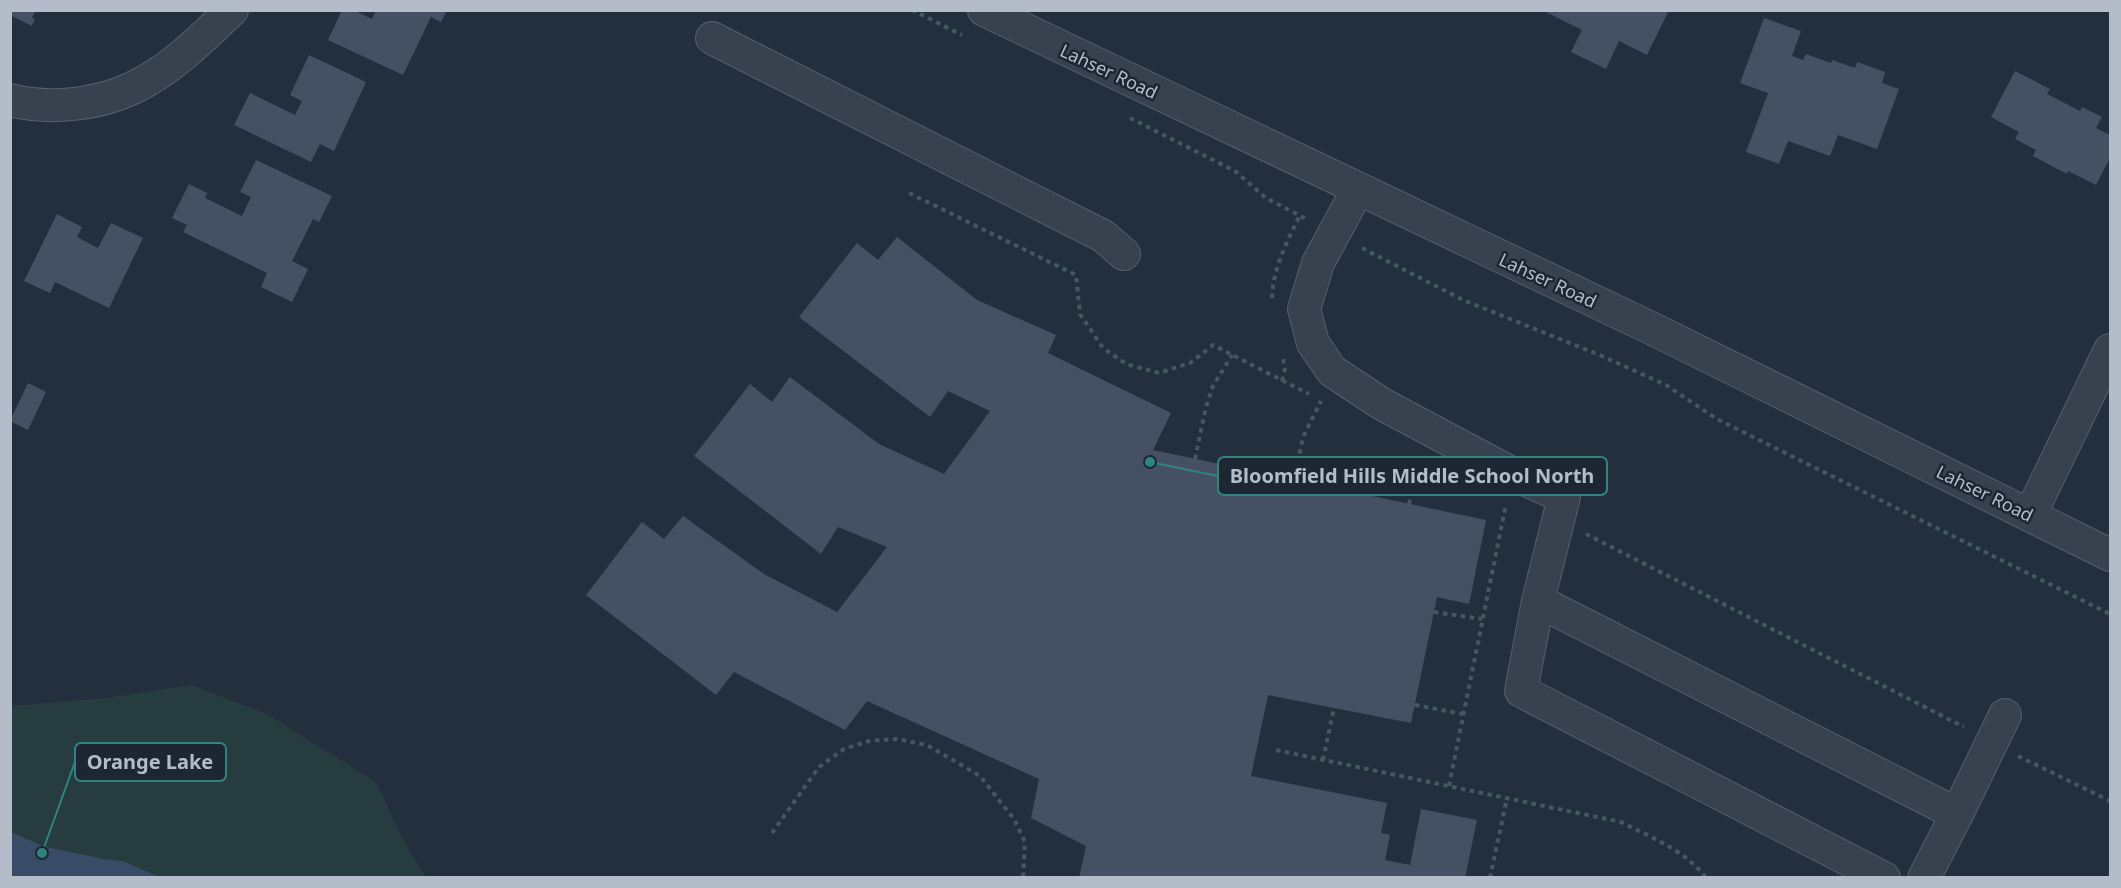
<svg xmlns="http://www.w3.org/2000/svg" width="2121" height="888" font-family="'Noto Sans',sans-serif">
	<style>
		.green { fill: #263c3f }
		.water { fill: #394c67 }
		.building { fill: #455162 }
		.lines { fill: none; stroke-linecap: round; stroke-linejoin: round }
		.minor-casing { stroke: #565f6c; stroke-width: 34 }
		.path { stroke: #44595c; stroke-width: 4; stroke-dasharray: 4.5 4.5; stroke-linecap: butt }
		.minor { stroke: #38414e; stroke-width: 32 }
		.labels { text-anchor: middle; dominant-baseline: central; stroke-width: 5; stroke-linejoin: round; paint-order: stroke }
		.street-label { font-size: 18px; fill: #b4bcc9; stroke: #1d2633 }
		.leader { fill: none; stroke: #308480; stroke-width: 2 }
		.callout-dot { fill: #308480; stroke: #1d2633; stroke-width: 2 }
		.callout { fill: #1d2633; stroke: #308480; stroke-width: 2 }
		.callout-label { font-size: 20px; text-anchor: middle; font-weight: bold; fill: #b4bcc9 }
	</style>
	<rect width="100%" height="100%" fill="#242f3e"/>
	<path class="green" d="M 191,685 L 267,714 L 376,782 L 402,838 L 426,877 L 159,877 L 123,861 L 104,859 L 43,846 L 10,832 L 10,706 L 105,698 Z"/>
	<path class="water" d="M 11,832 L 43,846 L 104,859 L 123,861 L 159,877 L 11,877 Z"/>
	<g class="building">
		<path d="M 10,10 L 36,10 L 32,18 L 35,19 L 32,26 L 10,15 Z"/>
		<path d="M 342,10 L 353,10 L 372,19 L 376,10 L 447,10 L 441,22 L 431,17 L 403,75 L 328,40 Z"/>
		<path d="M 1542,10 L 1669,10 L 1647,55 L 1619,41 L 1606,69 L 1571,52 L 1582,30 Z"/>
		<path d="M 1764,18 L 1801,31 L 1792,56 L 1803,60 L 1806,54 L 1831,63 L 1832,60 L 1855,68 L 1857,62 L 1885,72 L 1882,83 L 1899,89 L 1877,149 L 1838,135 L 1830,156 L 1788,141 L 1779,164 L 1746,152 L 1768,93 L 1740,83 Z"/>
		<path d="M 309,55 L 366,82 L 334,151 L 320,144 L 311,162 L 234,125 L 250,93 L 295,115 L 302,101 L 290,95 Z"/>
		<path d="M 2015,71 L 2050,89 L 2047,94 L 2080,111 L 2082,107 L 2102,117 L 2096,128 L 2110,135 L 2110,158 L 2096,185 L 2068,171 L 2067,174 L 2033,156 L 2036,150 L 2015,139 L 2019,132 L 1991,117 Z"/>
		<path d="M 256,160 L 332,196 L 319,222 L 313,219 L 292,261 L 308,269 L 292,302 L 261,287 L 267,273 L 183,232 L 187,225 L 172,218 L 189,184 L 207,193 L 205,198 L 242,216 L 251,197 L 240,192 Z"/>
		<path d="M 57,214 L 82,227 L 77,237 L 98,248 L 111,223 L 143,238 L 109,308 L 55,282 L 50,293 L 24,281 Z"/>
		<path d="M 897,237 L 977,300 L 1056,335 L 1048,353 L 1171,413 L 1153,450 L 1486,520 L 1469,604 L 1437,597 L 1411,723 L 1268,695 L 1251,776 L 1387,803 L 1381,833 L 1390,835 L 1385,860 L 1410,865 L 1421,809 L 1477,820 L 1465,878 L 1079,878 L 1086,846 L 1031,818 L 1039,779 L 867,701 L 845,730 L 734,672 L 716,695 L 586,595 L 642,522 L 664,539 L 683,516 L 764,574 L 837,612 L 887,547 L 838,527 L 821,554 L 694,456 L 750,384 L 772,402 L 790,377 L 879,444 L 944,474 L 990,411 L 948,391 L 930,417 L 799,317 L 857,243 L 878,260 Z"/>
		<path d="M 28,383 L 46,392 L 28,430 L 10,421 Z"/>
	</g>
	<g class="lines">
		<defs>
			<g id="minor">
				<path d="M 984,10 L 1655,330 L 2110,555"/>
				<path d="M 712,38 L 1103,236 L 1124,254"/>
				<path d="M 10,100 C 54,111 107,104 146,81 C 178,63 205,35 232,10"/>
				<path d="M 1358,189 L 1318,263 L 1304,309 L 1313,343 L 1332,371 L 1382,404 L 1517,476 L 1564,497 L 1538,601 L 1957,814 L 2005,715"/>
				<path d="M 2030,515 L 2110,350"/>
				<path d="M 1538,601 L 1521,691 L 1884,878"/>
				<path d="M 1924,878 L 1957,814"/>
			</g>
		</defs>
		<use href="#minor" class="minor-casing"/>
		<g class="path">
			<path d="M 912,10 L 962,35"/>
			<path d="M 1130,118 L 1235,171 L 1266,198 L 1308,220"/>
			<path d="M 909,193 L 1076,275 L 1080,314 L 1103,348 L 1126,364 L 1159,373 L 1190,363 L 1213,345 L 1309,394"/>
			<path d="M 1362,248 L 1463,300 L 1602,356 L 1666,385 L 1717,419 L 2110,614"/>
			<path d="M 1272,298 C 1273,268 1287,242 1300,215"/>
			<path d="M 1282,381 L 1285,369 L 1283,358"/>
			<path d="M 1195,459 L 1206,407 L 1213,386 L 1232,355"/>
			<path d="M 1294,480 L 1303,437 L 1321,401"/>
			<path d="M 1409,504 L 1416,473 L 1423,459"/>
			<path d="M 1586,534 L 1964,727"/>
			<path d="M 1434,612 L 1482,619"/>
			<path d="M 1415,705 L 1463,714"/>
			<path d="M 1276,750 L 1621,822 C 1652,838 1685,850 1706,878"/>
			<path d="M 2018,756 L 2110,801"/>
			<path d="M 1323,760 L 1334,708"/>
			<path d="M 1449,786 L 1506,504"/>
			<path d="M 772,833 L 819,767 L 844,749 L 869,741 L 897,739 L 927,745 L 980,776 L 1014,819 L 1025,842 L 1023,878"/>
			<path d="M 1490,878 L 1507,798"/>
		</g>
		<use href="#minor" class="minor"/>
	</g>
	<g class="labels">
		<g class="street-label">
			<text transform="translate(1109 71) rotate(25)">Lahser Road</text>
			<text transform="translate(1548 280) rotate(25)">Lahser Road</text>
			<text transform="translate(1985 493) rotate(26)">Lahser Road</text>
		</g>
	</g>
	<path class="leader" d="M1150 462L1218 476M42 853L75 762"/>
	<g class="callout-dot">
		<circle cx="1150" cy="462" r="6"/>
		<circle cx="42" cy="853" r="6"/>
	</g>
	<g class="callout">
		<rect x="1218" y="457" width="389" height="38" rx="6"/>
		<rect x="75" y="743" width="151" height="38" rx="6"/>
	</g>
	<g class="callout-label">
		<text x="1412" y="483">Bloomfield Hills Middle School North</text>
		<text x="150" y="769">Orange Lake</text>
	</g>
	<rect width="2121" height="888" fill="none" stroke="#b4bcc9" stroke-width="24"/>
</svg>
